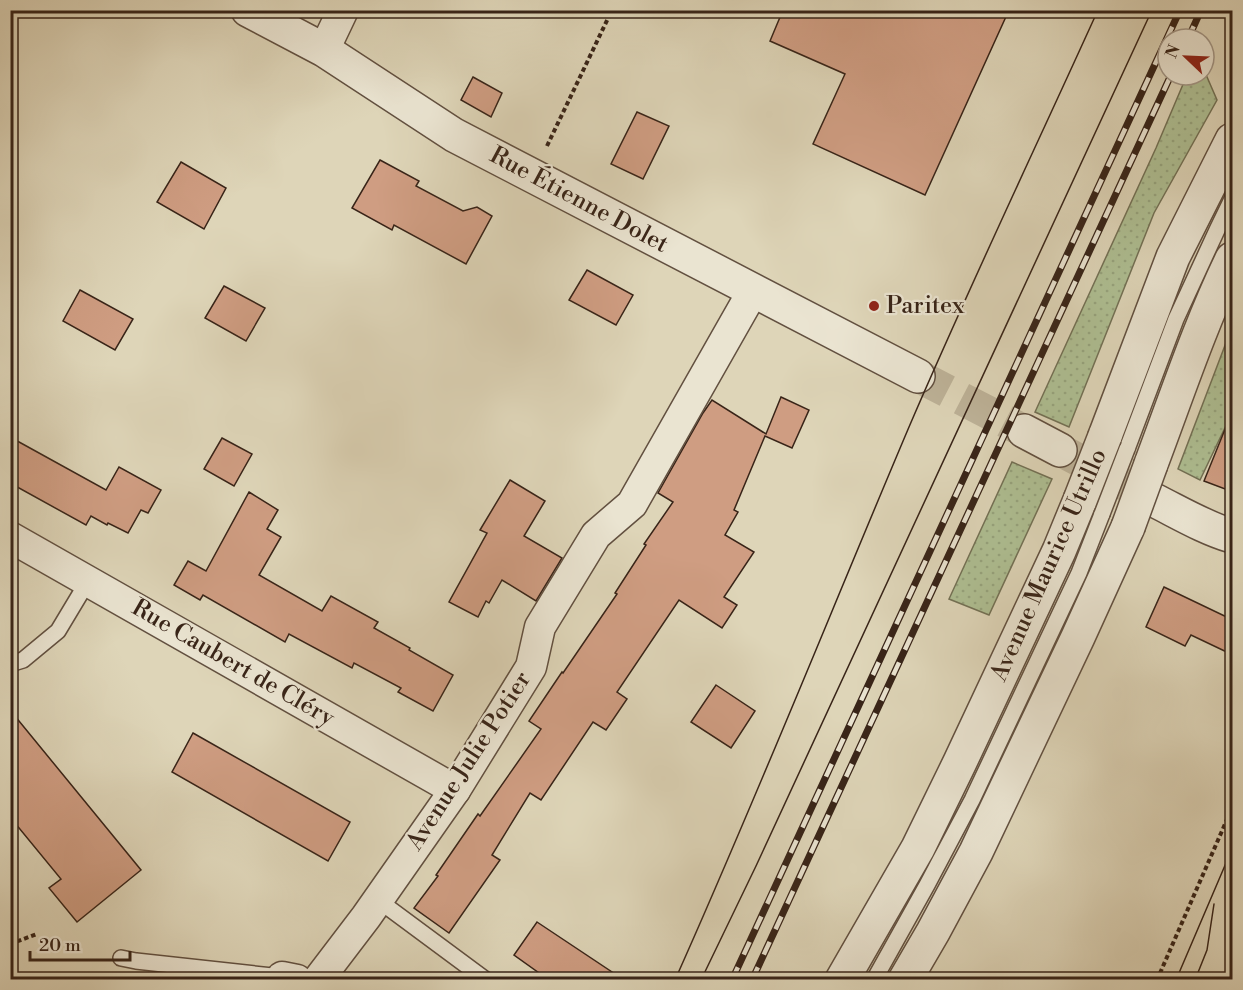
<svg xmlns="http://www.w3.org/2000/svg" width="1243" height="990" font-family="'Libre Bodoni',serif">
	<style>
		.grass { fill: url(#grass-dots); stroke: #737155; stroke-width: 1.5 }
		.building { fill: #cf9d82; stroke: #382418; stroke-width: 1.5 }
		.lines { fill: none; stroke-linecap: round; stroke-linejoin: round }
		.tertiary-tunnel { stroke: #bdb298; stroke-width: 33; stroke-dasharray: 33 16; stroke-linecap: butt }
		.service-casing { stroke: #625040; stroke-width: 18 }
		.minor-casing { stroke: #625040; stroke-width: 33 }
		.tertiary-casing { stroke: #625040; stroke-width: 36 }
		.path { stroke: #382418; stroke-width: 4; stroke-dasharray: 4.5 3; stroke-linecap: butt }
		.service { stroke: #eae4d1; stroke-width: 15 }
		.minor { stroke: #eae4d1; stroke-width: 30 }
		.tertiary { stroke: #eae4d1; stroke-width: 33 }
		.tram { stroke: #382418; stroke-width: 1.5 }
		.rail-casing { stroke: #382418; stroke-width: 7 }
		.rail { stroke: #eae4d1; stroke-width: 4.5; stroke-dasharray: 14; stroke-linecap: butt }
		.service-bridge-casing { stroke: #625040; stroke-width: 18; stroke-linecap: butt }
		.tertiary-bridge-casing { stroke: #625040; stroke-width: 36; stroke-linecap: butt }
		.service-bridge { stroke: #eae4d1; stroke-width: 15 }
		.tertiary-bridge { stroke: #eae4d1; stroke-width: 33 }
		.poi-dot { fill: #8f2418; stroke: #eae4d1; stroke-width: 2 }
		.labels { text-anchor: middle; dominant-baseline: central; stroke-width: 4.5; stroke-linejoin: round; paint-order: stroke }
		.street-label { font-size: 24px; fill: #382418; stroke: #eae4d1 }
		.poi-label { font-size: 24px; fill: #382418; stroke: #eae4d1; text-anchor: start }
	</style>
	<defs>
		<pattern id="grass-dots" width="8" height="8" patternUnits="userSpaceOnUse" patternTransform="scale(1.5)"><rect width="8" height="8" fill="#aebe92"/><path d="M2 2h.1M6 6h.1" fill="none" stroke="#96a37d" stroke-width="1.8" stroke-linecap="round"/></pattern>
	</defs>
	<rect width="100%" height="100%" fill="#ded5b8"/>
	<filter id="stains"><feTurbulence type="fractalNoise" baseFrequency=".00333" numOctaves="4"/><feColorMatrix values="0 0 0 0 .2 0 0 0 0 .09 0 0 0 0 .02 0 0 0 .5 -.17"/></filter>
	<radialGradient id="worn" r=".72"><stop offset=".6" stop-color="#630" stop-opacity="0"/><stop offset="1" stop-color="#630" stop-opacity=".3"/></radialGradient>
	<g class="grass">
		<path d="M 1204,70 L 1217,100 L 1154,213 L 1069,427 L 1035,412 L 1156,148 L 1187,75 L 1204,75 Z"/>
		<path d="M 1232,327 L 1232,413 L 1200,480 L 1178,469 Z"/>
		<path d="M 1012,462 L 1052,479 L 989,615 L 949,599 Z"/>
	</g>
	<g class="building">
		<path d="M 783,10 L 1009,10 L 925,195 L 813,144 L 845,74 L 770,41 Z"/>
		<path d="M 473,77 L 502,93 L 491,117 L 461,100 Z"/>
		<path d="M 637,112 L 669,126 L 643,179 L 611,164 Z"/>
		<path d="M 380,160 L 419,181 L 416,186 L 463,211 L 477,207 L 492,216 L 466,264 L 394,225 L 392,230 L 352,208 Z"/>
		<path d="M 181,162 L 226,188 L 204,229 L 157,202 Z"/>
		<path d="M 587,270 L 633,295 L 616,325 L 569,300 Z"/>
		<path d="M 224,286 L 265,308 L 246,341 L 205,318 Z"/>
		<path d="M 80,290 L 133,319 L 115,350 L 63,321 Z"/>
		<path d="M 781,397 L 809,410 L 792,448 L 765,436 L 734,510 L 738,512 L 725,535 L 754,552 L 724,597 L 737,605 L 722,628 L 679,600 L 617,692 L 627,699 L 606,730 L 593,722 L 541,800 L 530,793 L 492,855 L 500,860 L 449,933 L 414,908 L 438,876 L 436,875 L 478,814 L 480,816 L 541,729 L 529,721 L 562,672 L 563,673 L 617,594 L 615,593 L 646,545 L 644,544 L 673,502 L 658,493 L 703,413 L 712,400 L 766,434 Z"/>
		<path d="M 1232,412 L 1233,412 L 1233,492 L 1204,481 Z"/>
		<path d="M 10,437 L 106,490 L 119,467 L 161,490 L 148,513 L 141,510 L 128,533 L 108,523 L 107,525 L 91,516 L 86,525 L 10,483 Z"/>
		<path d="M 222,438 L 252,454 L 234,486 L 204,469 Z"/>
		<path d="M 510,480 L 545,501 L 524,536 L 562,558 L 536,601 L 502,580 L 489,603 L 486,601 L 478,617 L 449,602 L 487,533 L 480,530 Z"/>
		<path d="M 249,492 L 278,510 L 267,529 L 281,537 L 259,575 L 322,611 L 331,596 L 378,622 L 374,628 L 410,648 L 409,650 L 453,675 L 433,711 L 398,692 L 401,688 L 354,663 L 352,668 L 289,634 L 285,642 L 203,595 L 200,600 L 174,585 L 188,561 L 206,571 Z"/>
		<path d="M 1164,587 L 1233,620 L 1233,655 L 1191,635 L 1185,646 L 1146,627 Z"/>
		<path d="M 716,685 L 755,711 L 731,748 L 691,722 Z"/>
		<path d="M 10,710 L 141,870 L 77,922 L 49,888 L 61,879 L 10,817 Z"/>
		<path d="M 193,733 L 350,822 L 328,861 L 172,772 Z"/>
		<path d="M 537,922 L 624,980 L 549,980 L 514,955 Z"/>
	</g>
	<g class="lines">
		<g class="tertiary-tunnel">
			<path d="M 918,376 L 1024,431"/>
			<path d="M 1060,450 L 1154,500"/>
		</g>
		<defs>
			<g id="service">
				<path d="M 1127,449 L 1176,319 L 1217,230 L 1232,199"/>
				<path d="M 10,664 L 23,660 L 58,631 L 88,581"/>
				<path d="M 378,900 L 486,980"/>
				<path d="M 121,958 L 136,961 L 282,977"/>
				<path d="M 874,980 L 927,885 L 972,800 L 1079,573 L 1102,514"/>
			</g>
			<g id="minor">
				<path d="M 324,50 L 343,10"/>
				<path d="M 10,537 L 455,790"/>
				<path d="M 280,980 L 282,977 L 297,980"/>
				<path d="M 318,980 L 366,917 L 455,790 L 531,667 L 540,627 L 596,535 L 632,504 L 753,291"/>
			</g>
			<g id="tertiary">
				<path d="M 248,10 L 324,50 L 454,135 L 918,376"/>
				<path d="M 1024,431 L 1060,450"/>
				<path d="M 1105,436 L 1173,257 L 1232,140"/>
				<path d="M 1151,464 C 1177,395 1200,325 1232,259"/>
				<path d="M 1154,500 C 1180,513 1205,528 1232,536"/>
				<path d="M 842,980 L 918,848 L 960,762 L 1059,551 L 1080,500"/>
				<path d="M 905,980 L 933,932 L 976,852 L 1078,637 L 1128,527"/>
			</g>
		</defs>
		<use href="#service" class="service-casing"/>
		<use href="#minor" class="minor-casing"/>
		<use href="#tertiary" class="tertiary-casing"/>
		<g class="path">
			<path d="M 547,146 L 612,10"/>
			<path d="M 10,944 L 37,934"/>
			<path d="M 1157,980 L 1232,808"/>
		</g>
		<use href="#service" class="service"/>
		<use href="#minor" class="minor"/>
		<use href="#tertiary" class="tertiary"/>
		<g class="tram">
			<path d="M 675,980 C 757,797 831,611 909,427 C 969,287 1035,149 1098,10"/>
			<path d="M 701,980 L 756,866 L 1152,10"/>
			<path d="M 1176,980 L 1232,849"/>
			<path d="M 1195,980 L 1207,950 L 1214,904"/>
		</g>
		<defs>
			<g id="rail">
				<path d="M 1232,10 L 1232,12"/>
				<path d="M 1188,39 L 1201,10"/>
				<path d="M 732,980 L 1180,10"/>
				<path d="M 752,980 L 1171,75"/>
			</g>
		</defs>
		<use href="#rail" class="rail-casing"/>
		<use href="#rail" class="rail"/>
		<defs>
			<path id="service-bridge" d="M 1102,514 L 1127,449"/>
			<g id="tertiary-bridge">
				<path d="M 1080,500 L 1105,436"/>
				<path d="M 1128,527 L 1151,464"/>
			</g>
		</defs>
		<use href="#service-bridge" class="service-bridge-casing"/>
		<use href="#tertiary-bridge" class="tertiary-bridge-casing"/>
		<use href="#service-bridge" class="service-bridge"/>
		<use href="#tertiary-bridge" class="tertiary-bridge"/>
	</g>
	<circle class="poi-dot" cx="874" cy="306" r="6"/>
	<g class="labels">
		<g class="street-label">
			<text transform="translate(579 200) rotate(28)">Rue Étienne Dolet</text>
			<text transform="translate(1049 565) rotate(-66)">Avenue Maurice Utrillo</text>
			<text transform="translate(233 663) rotate(30)">Rue Caubert de Cléry</text>
			<text transform="translate(469 761) rotate(-57)">Avenue Julie Potier</text>
		</g>
		<g class="poi-label">
			<text x="886" y="306">Paritex</text>
		</g>
	</g>
	<rect width="1243" height="990" fill="none" stroke="#ded5b8" stroke-width="36"/>
	<rect x="12" y="12" width="1219" height="966" fill="none" stroke="#382418" stroke-width="3"/>
	<rect x="18" y="18" width="1207" height="954" fill="none" stroke="#382418" stroke-width="1.5"/>
	<g transform="translate(1186 57) rotate(293)"><circle r="28" fill="#eae4d1" stroke="#a39787" stroke-width="1.5"/>
	<path d="M0-4.5L10 22L0 15L-10 22Z" fill="#8f2418"/>
	<text y="-9" font-size="16" font-weight="bold" text-anchor="middle" fill="#382418">N</text>
	</g>
	<path d="M30 951v9h100v-9" fill="none" stroke="#382418" stroke-width="3"/>
	<text x="39" y="951" font-size="18" fill="#382418" stroke="#eae4d1" stroke-width="4.5" paint-order="stroke">20 m</text>
	<rect width="100%" height="100%" filter="url(#stains)"/>
	<rect width="100%" height="100%" fill="url(#worn)"/>
</svg>
